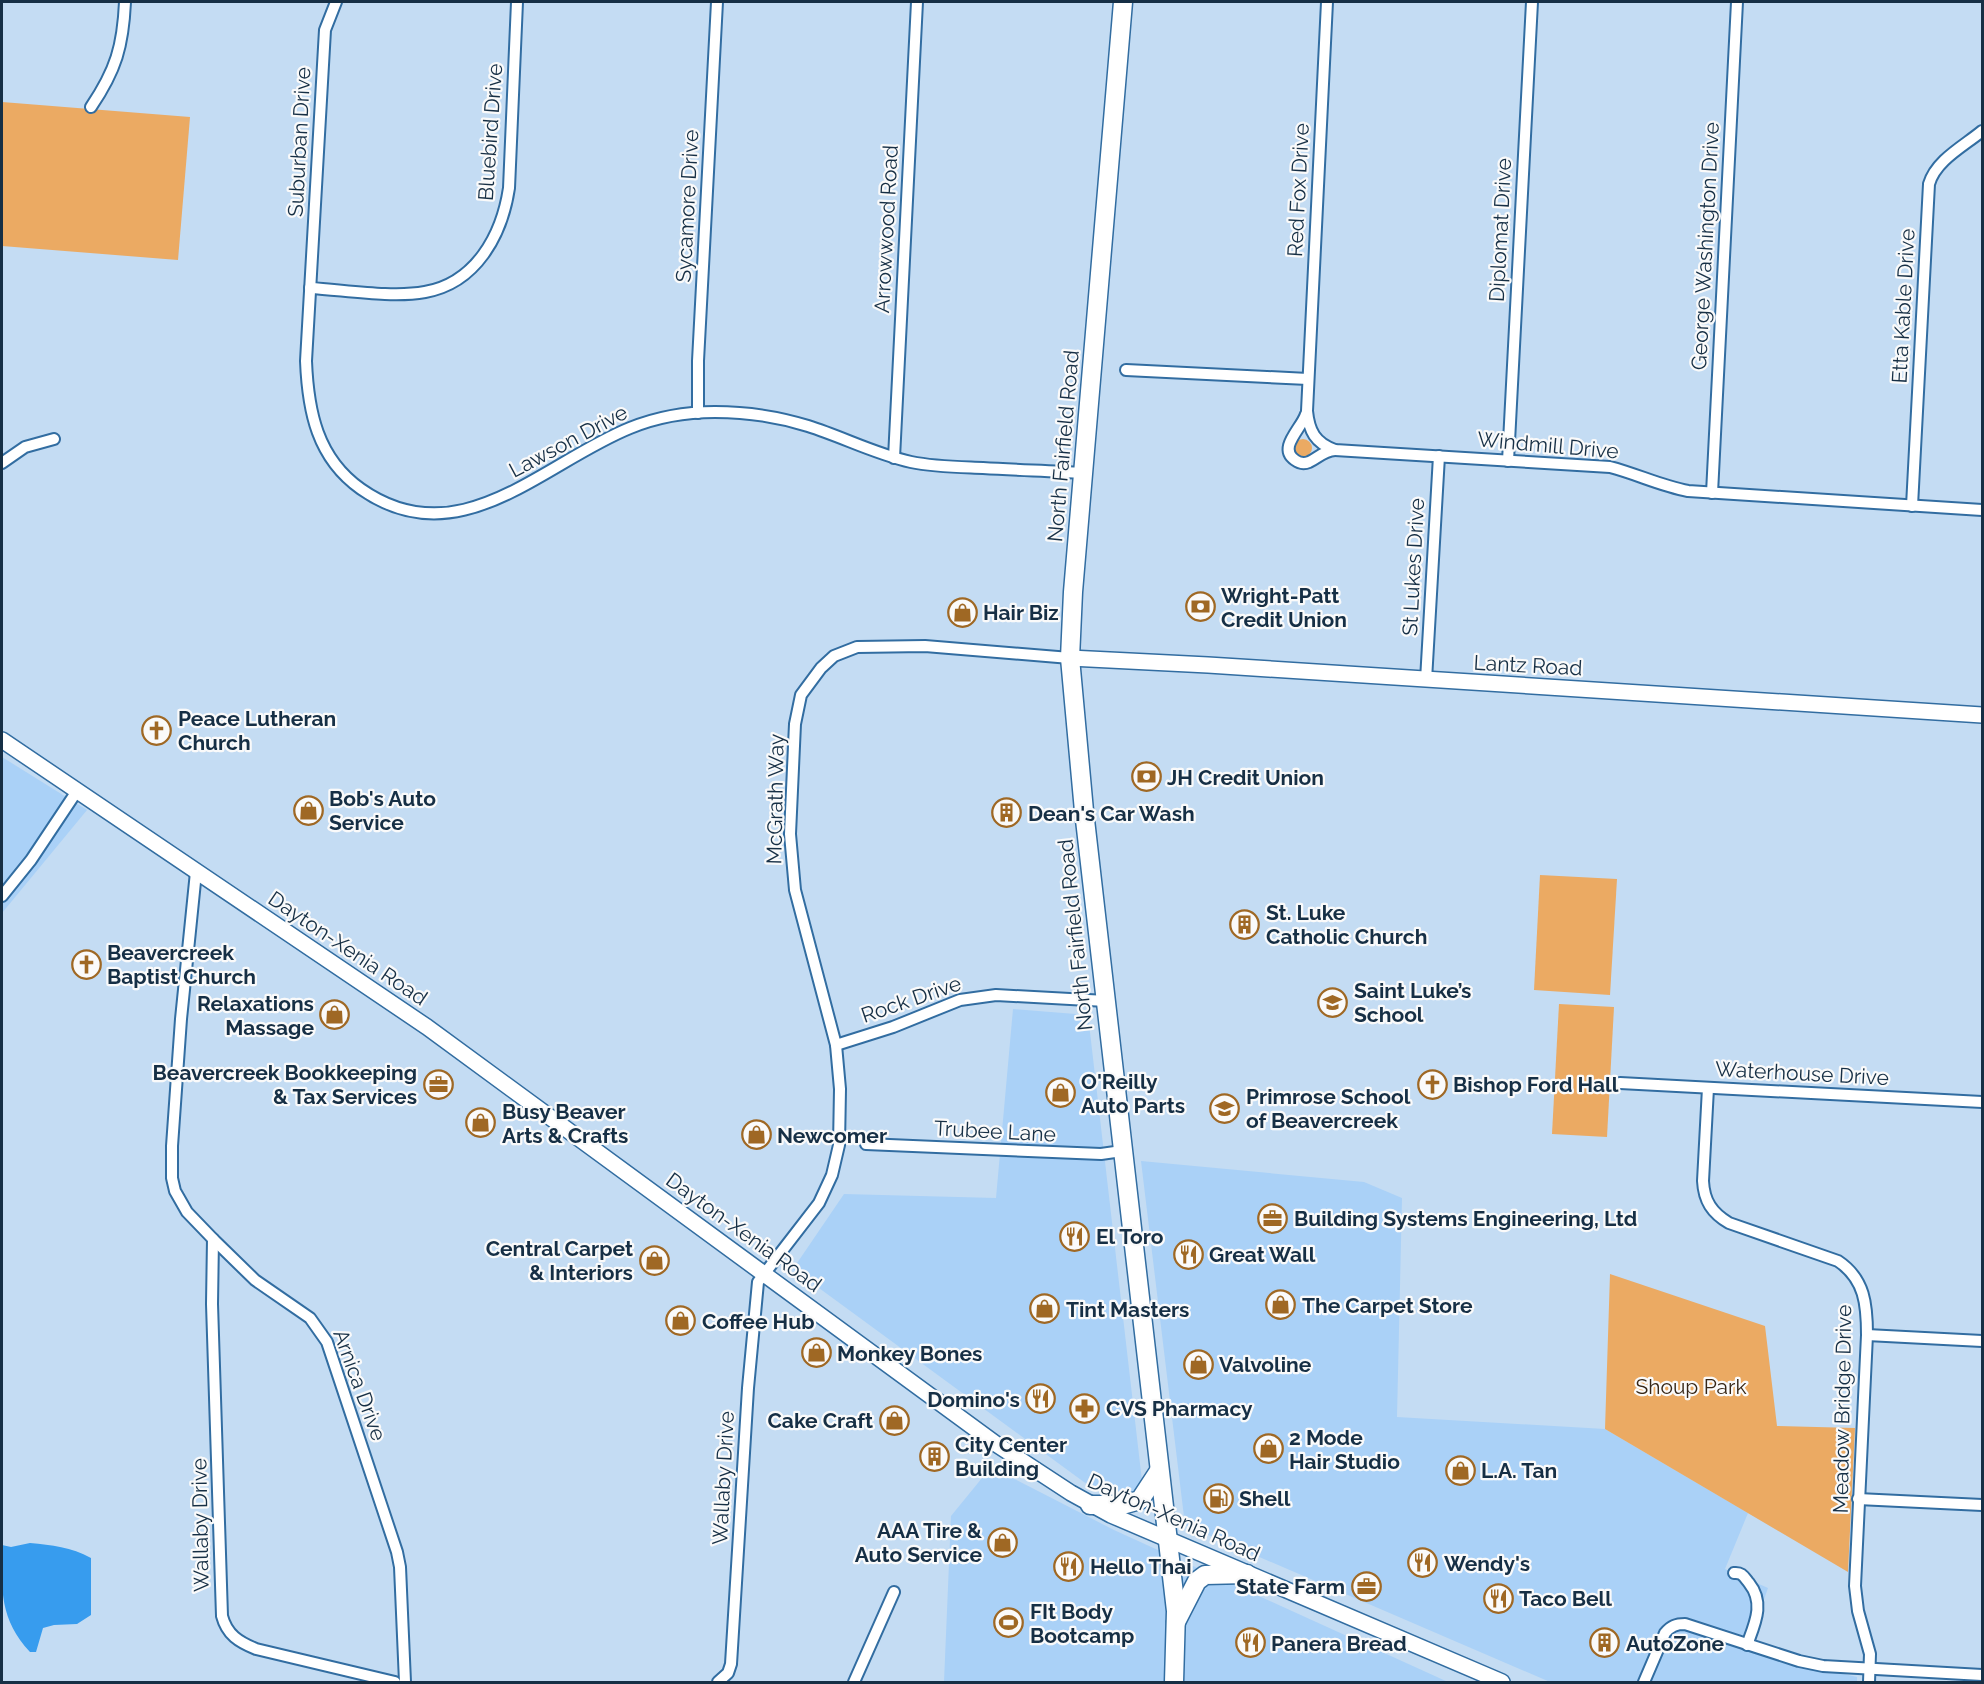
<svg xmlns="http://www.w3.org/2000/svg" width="1984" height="1684" font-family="Raleway,sans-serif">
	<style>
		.built { fill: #aad1f7 }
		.green { fill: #ebaa63 }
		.water { fill: #379cee }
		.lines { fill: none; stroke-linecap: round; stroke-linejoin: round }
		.street-casing { stroke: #326da1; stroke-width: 14 }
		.secondary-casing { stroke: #326da1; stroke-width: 18 }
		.primary-casing { stroke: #326da1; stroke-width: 21 }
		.street { stroke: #fff; stroke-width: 10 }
		.secondary { stroke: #fff; stroke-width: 15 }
		.primary { stroke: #fff; stroke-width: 18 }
		.labels { text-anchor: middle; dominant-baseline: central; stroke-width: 4.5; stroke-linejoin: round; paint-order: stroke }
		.street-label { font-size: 21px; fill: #162f45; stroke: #fafafa }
		.poi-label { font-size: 21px; font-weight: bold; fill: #162f45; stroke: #fafafa; text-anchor: start }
		.park-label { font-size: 21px; fill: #362616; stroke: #fafafa }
	</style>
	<rect width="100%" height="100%" fill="#c4dcf3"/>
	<g class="built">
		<path d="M 2,757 L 87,810 L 2,913 Z"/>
		<path d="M 1013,1009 L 1088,1015 L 1142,1481 L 1132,1497 L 1088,1485 L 793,1269 L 844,1194 L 996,1198 Z"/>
		<path d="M 1141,1161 L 1364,1182 L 1402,1198 L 1397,1417 L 1605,1429 L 1748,1513 L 1725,1569 L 1768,1588 L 1746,1651 L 1857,1677 L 1857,1682 L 1550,1682 L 1185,1525 Z"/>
		<path d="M 991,1467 L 1114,1530 L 1448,1682 L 944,1682 L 951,1516 Z"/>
	</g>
	<g class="green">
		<path d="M 2,102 L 190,117 L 178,260 L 2,246 Z"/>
		<circle cx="1303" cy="448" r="9"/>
		<path d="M 1540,875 L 1617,879 L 1610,995 L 1534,990 Z"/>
		<path d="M 1559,1004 L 1614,1007 L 1607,1137 L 1552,1134 Z"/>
		<path d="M 1610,1274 L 1765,1326 L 1777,1426 L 1855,1428 L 1848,1572 L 1605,1429 Z"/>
	</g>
	<path class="water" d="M 30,1543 C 52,1545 71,1547 91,1558 L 91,1615 L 77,1624 L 54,1625 L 43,1628 L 36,1652 L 30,1652 C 0,1620 1,1590 2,1545 L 11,1547 Z"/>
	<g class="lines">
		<defs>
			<g id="street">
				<path d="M 336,2 L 325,30 L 306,361 C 308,411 317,458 361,489 C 459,558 543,463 630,428 C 657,417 686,412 715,412 C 745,412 779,417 808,426 C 843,437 875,454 911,462 C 935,467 959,467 983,468 C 1016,470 1050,471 1083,473"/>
				<path d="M 1327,2 L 1307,411 C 1309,431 1315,443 1335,450 L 1610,467 C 1637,474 1661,486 1688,491 L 1982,510"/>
				<path d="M 91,107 C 116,70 123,46 125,2"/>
				<path d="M 310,288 C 345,290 392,298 425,292 C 476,283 502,235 509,188 L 517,2"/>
				<path d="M 1126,370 L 1308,379"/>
				<path d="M 698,413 L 698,361 L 717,2"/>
				<path d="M 1306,414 C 1302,428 1277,448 1295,460 C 1299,463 1304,464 1309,462 C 1318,458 1323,451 1335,450"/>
				<path d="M 894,458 L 917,2"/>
				<path d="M 1508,461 L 1532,2"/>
				<path d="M 2,463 L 25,447 L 54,439"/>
				<path d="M 1712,493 L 1737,2"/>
				<path d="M 1912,506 L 1929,184 C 1936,160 1964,146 1982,131"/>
				<path d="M 1426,680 L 1439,456"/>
				<path d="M 196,872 L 181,1019 L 172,1146 L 172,1178 L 175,1191 L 187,1212 L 213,1239 L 255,1280 L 310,1318 L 327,1342 L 397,1552 L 400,1567 L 405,1682"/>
				<path d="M 2,896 L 31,860 L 77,791"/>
				<path d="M 836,1045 L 893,1027 L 960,1000 L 996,995 L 1106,1001"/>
				<path d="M 1620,1083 L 1982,1102"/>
				<path d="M 1708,1088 L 1703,1181 C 1704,1201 1712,1213 1729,1223 L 1838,1261 C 1865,1279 1867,1305 1867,1335 L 1855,1586 L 1858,1611 L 1870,1654 L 1869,1682"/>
				<path d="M 866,1144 L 1101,1154 L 1122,1151"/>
				<path d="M 213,1239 L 212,1304 L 222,1616 C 227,1635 239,1642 256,1649 L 395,1682"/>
				<path d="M 1867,1335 L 1982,1341"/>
				<path d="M 1858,1499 L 1982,1505"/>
				<path d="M 1734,1573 C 1742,1572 1744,1577 1749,1583 C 1765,1603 1755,1623 1747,1645"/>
				<path d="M 718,1682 L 728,1673 L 731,1664 L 748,1388 L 758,1282 L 819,1203 L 832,1175 L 839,1145 L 840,1089 L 836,1045 L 795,890 L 790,834 L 795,724 L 801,695 L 821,668 L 834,656 L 857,647 L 925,646 L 1070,658"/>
				<path d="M 854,1682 L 894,1592"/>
				<path d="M 1644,1682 L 1665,1633 C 1671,1626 1676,1624 1685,1624 L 1799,1661 L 1823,1666 L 1982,1675"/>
			</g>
			<g id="secondary">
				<path d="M 1070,658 L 1208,665 L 1982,715"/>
				<path d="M 2,740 L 427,1027 L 996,1444 L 1071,1493 L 1111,1515 L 1502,1682"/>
			</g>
			<g id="primary">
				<path d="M 1123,2 L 1073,592 L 1070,658 L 1084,811 L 1176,1611 L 1174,1682"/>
				<path d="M 1090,1505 L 1122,1505 L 1140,1500 L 1159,1471"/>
				<path d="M 1176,1622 L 1197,1581 L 1205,1575 L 1247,1574"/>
			</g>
		</defs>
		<use href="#street" class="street-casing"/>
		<use href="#secondary" class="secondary-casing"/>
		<use href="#primary" class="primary-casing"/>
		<use href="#street" class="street"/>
		<use href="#secondary" class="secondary"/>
		<use href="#primary" class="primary"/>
	</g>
	<defs>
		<symbol id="bank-ring" viewBox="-11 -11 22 22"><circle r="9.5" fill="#fafafa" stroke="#9f6824" stroke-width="1.5"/><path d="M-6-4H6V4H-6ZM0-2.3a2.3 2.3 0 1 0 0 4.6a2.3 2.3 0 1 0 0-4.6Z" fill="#9f6824"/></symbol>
		<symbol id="shop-ring" viewBox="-11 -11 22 22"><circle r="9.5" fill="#fafafa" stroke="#9f6824" stroke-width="1.5"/><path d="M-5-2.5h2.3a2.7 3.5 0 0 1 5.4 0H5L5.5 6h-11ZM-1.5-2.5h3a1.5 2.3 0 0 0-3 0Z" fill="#9f6824"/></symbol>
		<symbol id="church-ring" viewBox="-11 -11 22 22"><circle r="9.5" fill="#fafafa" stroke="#9f6824" stroke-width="1.5"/><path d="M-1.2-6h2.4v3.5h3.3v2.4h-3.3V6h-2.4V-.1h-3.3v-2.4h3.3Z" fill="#9f6824"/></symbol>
		<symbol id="building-ring" viewBox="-11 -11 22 22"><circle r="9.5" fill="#fafafa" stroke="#9f6824" stroke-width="1.5"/><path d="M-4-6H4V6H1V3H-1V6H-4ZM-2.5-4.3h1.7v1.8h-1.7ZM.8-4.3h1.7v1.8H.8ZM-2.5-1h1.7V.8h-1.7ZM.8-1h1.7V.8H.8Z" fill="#9f6824"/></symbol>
		<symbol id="school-ring" viewBox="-11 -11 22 22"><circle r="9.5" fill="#fafafa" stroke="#9f6824" stroke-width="1.5"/><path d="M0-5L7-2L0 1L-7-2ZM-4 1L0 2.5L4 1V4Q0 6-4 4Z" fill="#9f6824"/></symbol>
		<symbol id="office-ring" viewBox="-11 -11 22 22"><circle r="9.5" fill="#fafafa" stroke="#9f6824" stroke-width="1.5"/><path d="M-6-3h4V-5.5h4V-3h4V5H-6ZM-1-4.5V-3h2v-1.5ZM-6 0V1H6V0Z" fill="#9f6824"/></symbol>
		<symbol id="restaurant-ring" viewBox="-11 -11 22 22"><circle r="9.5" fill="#fafafa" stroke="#9f6824" stroke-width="1.5"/><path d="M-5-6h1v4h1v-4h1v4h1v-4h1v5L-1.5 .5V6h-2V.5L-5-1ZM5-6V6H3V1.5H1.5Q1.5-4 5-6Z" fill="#9f6824"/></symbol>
		<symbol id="pharmacy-ring" viewBox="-11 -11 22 22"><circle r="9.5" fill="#fafafa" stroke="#9f6824" stroke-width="1.5"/><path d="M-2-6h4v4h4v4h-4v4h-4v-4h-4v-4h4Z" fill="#9f6824"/></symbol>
		<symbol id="fuel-ring" viewBox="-11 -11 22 22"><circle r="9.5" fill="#fafafa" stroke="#9f6824" stroke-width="1.5"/><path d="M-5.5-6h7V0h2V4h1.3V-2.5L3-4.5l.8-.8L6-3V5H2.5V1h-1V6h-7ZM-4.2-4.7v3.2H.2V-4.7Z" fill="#9f6824"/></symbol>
		<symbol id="stadium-ring" viewBox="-11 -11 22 22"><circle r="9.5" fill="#fafafa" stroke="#9f6824" stroke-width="1.5"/><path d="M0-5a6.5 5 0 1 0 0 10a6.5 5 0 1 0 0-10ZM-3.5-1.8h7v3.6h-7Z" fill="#9f6824"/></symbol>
	</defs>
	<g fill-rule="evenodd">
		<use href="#bank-ring" x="1184" y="590" width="33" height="33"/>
		<use href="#shop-ring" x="946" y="596" width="33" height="33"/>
		<use href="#church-ring" x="140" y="714" width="33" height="33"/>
		<use href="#bank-ring" x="1130" y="760" width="33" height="33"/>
		<use href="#shop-ring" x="292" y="794" width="33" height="33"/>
		<use href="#building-ring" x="990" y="796" width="33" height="33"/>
		<use href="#building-ring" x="1228" y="908" width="33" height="33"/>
		<use href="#church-ring" x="70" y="948" width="33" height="33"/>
		<use href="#school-ring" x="1316" y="986" width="33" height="33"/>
		<use href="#shop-ring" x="318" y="998" width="33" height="33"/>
		<use href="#office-ring" x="422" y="1068" width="33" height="33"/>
		<use href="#church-ring" x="1416" y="1068" width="33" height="33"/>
		<use href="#shop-ring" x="1044" y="1076" width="33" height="33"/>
		<use href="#school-ring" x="1208" y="1092" width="33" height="33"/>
		<use href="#shop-ring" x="464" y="1106" width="33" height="33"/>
		<use href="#shop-ring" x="740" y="1118" width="33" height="33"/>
		<use href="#office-ring" x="1256" y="1202" width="33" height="33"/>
		<use href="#restaurant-ring" x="1058" y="1220" width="33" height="33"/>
		<use href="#restaurant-ring" x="1172" y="1238" width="33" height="33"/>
		<use href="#shop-ring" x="638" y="1244" width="33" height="33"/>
		<use href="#shop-ring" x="1264" y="1288" width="33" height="33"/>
		<use href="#shop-ring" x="1028" y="1292" width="33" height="33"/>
		<use href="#shop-ring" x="664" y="1304" width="33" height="33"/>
		<use href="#shop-ring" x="800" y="1336" width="33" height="33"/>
		<use href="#shop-ring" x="1182" y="1348" width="33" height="33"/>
		<use href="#restaurant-ring" x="1024" y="1382" width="33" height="33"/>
		<use href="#pharmacy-ring" x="1068" y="1392" width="33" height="33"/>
		<use href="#shop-ring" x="878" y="1404" width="33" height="33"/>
		<use href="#shop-ring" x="1252" y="1432" width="33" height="33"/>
		<use href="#building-ring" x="918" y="1440" width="33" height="33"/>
		<use href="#shop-ring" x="1444" y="1454" width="33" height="33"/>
		<use href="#fuel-ring" x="1202" y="1482" width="33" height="33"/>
		<use href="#shop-ring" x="986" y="1526" width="33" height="33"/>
		<use href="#restaurant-ring" x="1406" y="1546" width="33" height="33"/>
		<use href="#restaurant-ring" x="1052" y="1550" width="33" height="33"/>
		<use href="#office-ring" x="1350" y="1570" width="33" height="33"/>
		<use href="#restaurant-ring" x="1482" y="1582" width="33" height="33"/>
		<use href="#stadium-ring" x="992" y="1606" width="33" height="33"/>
		<use href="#restaurant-ring" x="1234" y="1626" width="33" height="33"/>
		<use href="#building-ring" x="1588" y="1626" width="33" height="33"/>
	</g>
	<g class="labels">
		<g class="street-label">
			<text transform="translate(490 132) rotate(-86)">Bluebird Drive</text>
			<text transform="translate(299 142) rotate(-87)">Suburban Drive</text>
			<text transform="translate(1298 190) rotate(-87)">Red Fox Drive</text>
			<text transform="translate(687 206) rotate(-87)">Sycamore Drive</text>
			<text transform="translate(886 229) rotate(-87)">Arrowwood Road</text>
			<text transform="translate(1500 230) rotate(-87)">Diplomat Drive</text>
			<text transform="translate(1705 246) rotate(-87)">George Washington Drive</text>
			<text transform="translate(1903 306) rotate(-87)">Etta Kable Drive</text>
			<text transform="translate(568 441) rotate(-28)">Lawson Drive</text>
			<text transform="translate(1548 445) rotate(5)">Windmill Drive</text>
			<text transform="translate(1063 446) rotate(-85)">North Fairfield Road</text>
			<text transform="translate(1413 567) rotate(-87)">St Lukes Drive</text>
			<text transform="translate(1528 665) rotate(3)">Lantz Road</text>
			<text transform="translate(775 799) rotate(-89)">McGrath Way</text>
			<text transform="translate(1075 935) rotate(-96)">North Fairfield Road</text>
			<text transform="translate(348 948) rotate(34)">Dayton-Xenia Road</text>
			<text transform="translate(911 999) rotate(-19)">Rock Drive</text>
			<text transform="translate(1802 1073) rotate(3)">Waterhouse Drive</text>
			<text transform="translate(995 1131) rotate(3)">Trubee Lane</text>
			<text transform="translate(744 1232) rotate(36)">Dayton-Xenia Road</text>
			<text transform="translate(360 1385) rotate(70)">Arnica Drive</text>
			<text transform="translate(1842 1409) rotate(-89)">Meadow Bridge Drive</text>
			<text transform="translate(723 1478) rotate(-87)">Wallaby Drive</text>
			<text transform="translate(1174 1517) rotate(24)">Dayton-Xenia Road</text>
			<text transform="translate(200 1525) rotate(-91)">Wallaby Drive</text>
		</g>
		<g class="poi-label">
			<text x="1221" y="595">Wright-Patt<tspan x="1221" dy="24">Credit Union</tspan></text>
			<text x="983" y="612">Hair Biz</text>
			<text x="178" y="718">Peace Lutheran<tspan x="178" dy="24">Church</tspan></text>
			<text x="1167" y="777">JH Credit Union</text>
			<text x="329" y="798">Bob's Auto<tspan x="329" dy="24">Service</tspan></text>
			<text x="1028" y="813">Dean's Car Wash</text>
			<text x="1266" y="912">St. Luke<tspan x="1266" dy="24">Catholic Church</tspan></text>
			<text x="107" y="952">Beavercreek<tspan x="107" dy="24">Baptist Church</tspan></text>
			<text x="1354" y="990">Saint Luke’s<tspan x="1354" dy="24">School</tspan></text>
			<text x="314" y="1003" text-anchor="end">Relaxations<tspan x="314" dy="24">Massage</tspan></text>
			<text x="417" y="1072" text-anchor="end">Beavercreek Bookkeeping<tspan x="417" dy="24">&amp; Tax Services</tspan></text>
			<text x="1081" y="1081">O'Reilly<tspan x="1081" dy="24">Auto Parts</tspan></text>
			<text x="1453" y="1084">Bishop Ford Hall</text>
			<text x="1246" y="1096">Primrose School<tspan x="1246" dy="24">of Beavercreek</tspan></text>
			<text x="502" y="1111">Busy Beaver<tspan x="502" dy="24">Arts &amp; Crafts</tspan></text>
			<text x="777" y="1135">Newcomer</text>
			<text x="1294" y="1218">Building Systems Engineering, Ltd</text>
			<text x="1096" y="1236">El Toro</text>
			<text x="633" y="1248" text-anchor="end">Central Carpet<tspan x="633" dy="24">&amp; Interiors</tspan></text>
			<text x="1209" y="1254">Great Wall</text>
			<text x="1302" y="1305">The Carpet Store</text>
			<text x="1066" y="1309">Tint Masters</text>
			<text x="702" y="1321">Coffee Hub</text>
			<text x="837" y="1353">Monkey Bones</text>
			<text x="1219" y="1364">Valvoline</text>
			<text x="1020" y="1399" text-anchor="end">Domino's</text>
			<text x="1106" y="1408">CVS Pharmacy</text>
			<text x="873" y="1420" text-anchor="end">Cake Craft</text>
			<text x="1289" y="1437">2 Mode<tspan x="1289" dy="24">Hair Studio</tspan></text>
			<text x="955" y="1444">City Center<tspan x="955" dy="24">Building</tspan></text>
			<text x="1481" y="1470">L.A. Tan</text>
			<text x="1239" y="1498">Shell</text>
			<text x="982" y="1530" text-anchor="end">AAA Tire &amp;<tspan x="982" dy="24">Auto Service</tspan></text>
			<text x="1444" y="1563">Wendy's</text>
			<text x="1090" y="1566">Hello Thai</text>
			<text x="1345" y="1586" text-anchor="end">State Farm</text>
			<text x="1519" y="1598">Taco Bell</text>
			<text x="1030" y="1611">FIt Body<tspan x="1030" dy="24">Bootcamp</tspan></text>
			<text x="1271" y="1643">Panera Bread</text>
			<text x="1626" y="1643">AutoZone</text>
		</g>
		<g class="park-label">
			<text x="1691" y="1386">Shoup Park</text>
		</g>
	</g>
	<rect width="1984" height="1684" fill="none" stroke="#162f45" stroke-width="6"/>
</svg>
